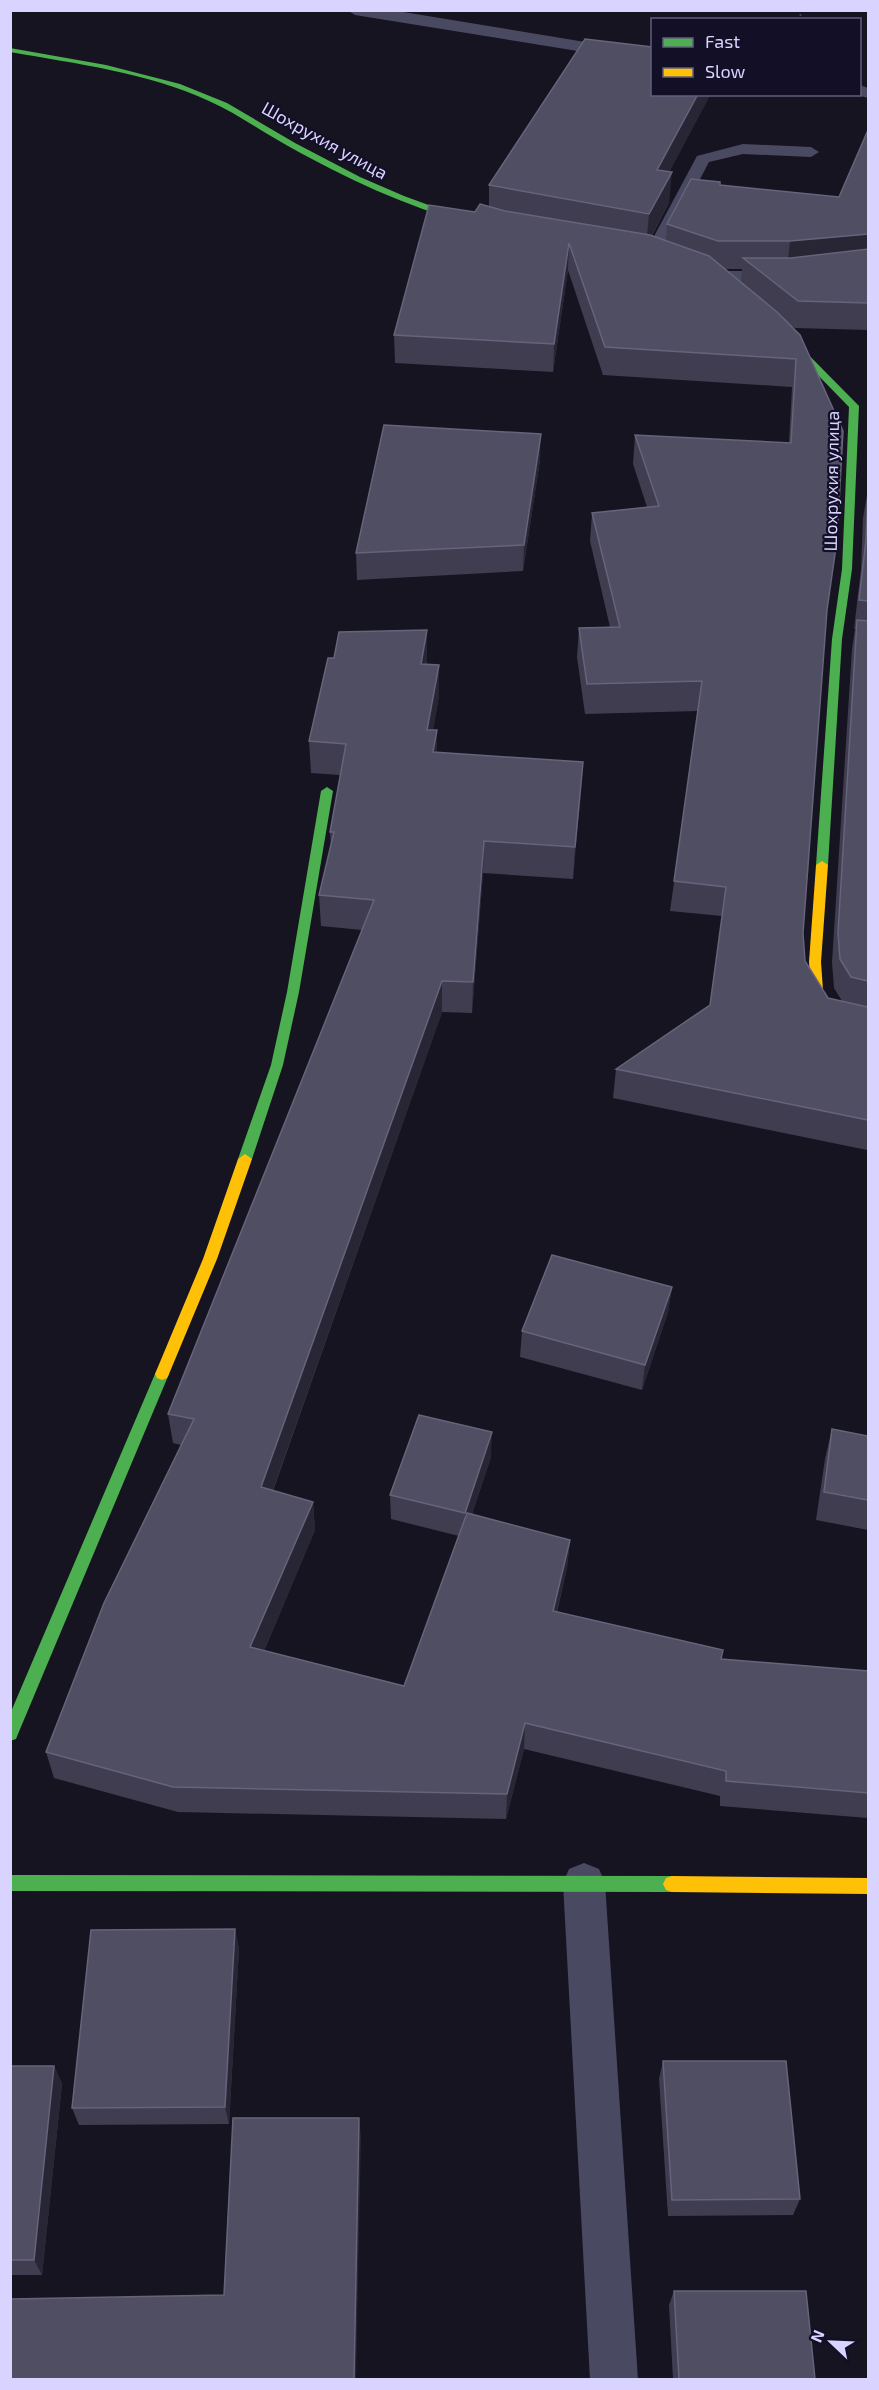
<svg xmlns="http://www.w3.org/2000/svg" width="879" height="2390" font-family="'Exo 2',sans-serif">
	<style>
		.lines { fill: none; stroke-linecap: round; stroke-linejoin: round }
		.path { stroke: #44505f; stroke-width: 2; stroke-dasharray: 1.5 3; stroke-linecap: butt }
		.lane { fill: #4a4962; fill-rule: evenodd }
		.street { fill: #4a4962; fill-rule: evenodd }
		.fast { fill: #4caf50; fill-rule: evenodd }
		.slow { fill: #ffc107; fill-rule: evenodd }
		.wall { fill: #403d50; fill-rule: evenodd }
		.shaded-wall { fill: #282635 }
		.building { fill: #504e63; stroke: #66637b; stroke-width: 1.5 }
		.labels { text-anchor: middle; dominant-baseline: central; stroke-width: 4.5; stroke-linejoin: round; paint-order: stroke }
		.far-street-label { font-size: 18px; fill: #d9d4ff; stroke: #130f26 }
	</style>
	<rect width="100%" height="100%" fill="#161421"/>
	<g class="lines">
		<path class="path" d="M 799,20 L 802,10"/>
		<path class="lane" d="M 743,144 L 811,147 L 819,152 L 811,157 L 743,154 L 709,162 L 660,255 L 658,259 L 646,259 L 644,255 L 697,156 Z"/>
		<g class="street">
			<path d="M 347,10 L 391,10 L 652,53 L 652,63 L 355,15 Z"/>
			<path d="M 860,85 L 868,88 L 868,98 L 853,94 L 860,94 Z"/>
			<path d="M 868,262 L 868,274 L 787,283 L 714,283 L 707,281 L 703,277 L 707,273 L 714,271 L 787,271 Z"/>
			<path d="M 584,1863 L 599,1869 L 605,1883 L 638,2380 L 590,2380 L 563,1883 L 569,1869 Z"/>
		</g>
		<g class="fast">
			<path d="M 10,48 L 106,65 L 180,84 L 227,103 L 295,143 L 360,177 L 404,196 L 475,222 L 471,224 C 407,207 345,178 288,146 C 261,131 236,113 209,101 C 146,72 77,64 10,52 Z"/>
			<path d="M 778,330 L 784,330 L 859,406 L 852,569 L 842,639 L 828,865 L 822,869 L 816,865 L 832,639 L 842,569 L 849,407 L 778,334 Z"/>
			<path d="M 327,787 L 333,791 L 299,992 L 283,1065 L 252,1159 L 245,1164 L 238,1159 L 271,1065 L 287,992 L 321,791 Z"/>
			<path d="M 162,1368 L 167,1370 L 169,1374 L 18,1734 L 16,1739 L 10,1741 L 10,1714 L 155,1374 L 157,1370 Z"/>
			<path d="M 10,1875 L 672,1876 L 678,1878 L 681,1884 L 678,1890 L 672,1892 L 10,1891 Z"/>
		</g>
		<g class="slow">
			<path d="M 822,861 L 828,865 L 821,962 L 823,990 L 838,1013 L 868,1020 L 868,1028 L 830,1020 L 811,990 L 809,962 L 816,865 Z"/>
			<path d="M 245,1154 L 252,1159 L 217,1259 L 169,1374 L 167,1378 L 162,1380 L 157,1378 L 155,1374 L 203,1259 L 238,1159 Z"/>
			<path d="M 672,1876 L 868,1878 L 868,1894 L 672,1892 L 666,1890 L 663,1884 L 666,1878 Z"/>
		</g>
	</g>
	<g class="wall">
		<path d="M 868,130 L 868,330 L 795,328 L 790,325 L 800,335 L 827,610 L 803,933 L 805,961 L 828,998 L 842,1001 L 834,988 L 832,962 L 852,649 L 855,629 L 854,629 L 861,569 L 863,518 L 868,489 L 868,1144 L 867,1150 L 613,1098 L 616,1069 L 710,1005 L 722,916 L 670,911 L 698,711 L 585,714 L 577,657 L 579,628 L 610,627 L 590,541 L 592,513 L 647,507 L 633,464 L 635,435 L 789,443 L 792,387 L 603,375 L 568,270 L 553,372 L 395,363 L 394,335 L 475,212 L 489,207 L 489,185 L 670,171 L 669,203 L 652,236 L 666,241 L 667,224 L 720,185 L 839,197 ZM 725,269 L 742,269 L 741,282 Z"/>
		<path d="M 540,460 L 523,571 L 357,580 L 356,553 Z"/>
		<path d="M 427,630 L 427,664 L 439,665 L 439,696 L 433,730 L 437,753 L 583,762 L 573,879 L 483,873 L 472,1013 L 442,1012 L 273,1491 L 313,1502 L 315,1530 L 264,1651 L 404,1686 L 459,1536 L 391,1519 L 390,1495 L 491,1457 L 472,1514 L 570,1540 L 567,1568 L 557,1612 L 721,1659 L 868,1671 L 868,1818 L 720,1806 L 720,1796 L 524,1749 L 506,1819 L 178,1812 L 54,1778 L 46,1752 L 181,1445 L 173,1443 L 168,1414 L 362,930 L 321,926 L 319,895 L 331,847 L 330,832 L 340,775 L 311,773 L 309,741 L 334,658 Z"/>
		<path d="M 672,1287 L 668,1312 L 642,1390 L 520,1357 L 522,1331 Z"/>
		<path d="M 832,1429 L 868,1436 L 868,1530 L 816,1520 L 825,1459 Z"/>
		<path d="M 235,1929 L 239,1949 L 229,2124 L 79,2125 L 72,2108 Z"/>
		<path d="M 663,2061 L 800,2199 L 793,2215 L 668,2216 L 659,2079 Z"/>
		<path d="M 10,2066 L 54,2066 L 62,2084 L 42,2275 L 10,2275 Z"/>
		<path d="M 674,2291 L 815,2379 L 673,2379 L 669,2305 Z"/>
	</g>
	<g class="shaded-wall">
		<path d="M 698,94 L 711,94 L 654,201 L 657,170 Z"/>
		<path d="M 672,172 L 669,203 L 646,246 L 649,214 Z"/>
		<path d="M 868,234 L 868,260 L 787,269 L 790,241 Z"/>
		<path d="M 569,243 L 568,270 L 553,372 L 554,344 Z"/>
		<path d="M 541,434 L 540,460 L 523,571 L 524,545 Z"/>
		<path d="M 427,630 L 427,661 L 422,695 L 421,664 Z"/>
		<path d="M 439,665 L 439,696 L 428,761 L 427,730 Z"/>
		<path d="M 437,730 L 437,762 L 433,752 Z"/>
		<path d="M 583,762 L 581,793 L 573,879 L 575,847 Z"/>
		<path d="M 484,841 L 483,873 L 472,1013 L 473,982 Z"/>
		<path d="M 442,981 L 442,1012 L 264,1515 L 261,1487 Z"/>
		<path d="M 672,1287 L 668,1312 L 642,1390 L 645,1365 Z"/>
		<path d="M 492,1432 L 491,1457 L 464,1537 L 465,1513 Z"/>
		<path d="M 313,1502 L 315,1530 L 254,1674 L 250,1647 Z"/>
		<path d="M 570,1540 L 567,1568 L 550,1638 L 553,1611 Z"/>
		<path d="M 525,1723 L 524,1749 L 506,1819 L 507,1794 Z"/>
		<path d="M 235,1929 L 239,1949 L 229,2124 L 225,2107 Z"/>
		<path d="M 54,2066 L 62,2084 L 42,2275 L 34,2260 Z"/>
		<path d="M 359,2118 L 361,2137 L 356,2379 L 354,2379 Z"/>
	</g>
	<g class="building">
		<path d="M 585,39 L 652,47 L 652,94 L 698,94 L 657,170 L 672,172 L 649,214 L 489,185 Z"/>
		<path d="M 868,130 L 868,234 L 790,241 L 718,241 L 667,224 L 691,179 L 720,182 L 720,185 L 839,197 Z"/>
		<path d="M 480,204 L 505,211 L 650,235 L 709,256 L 777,312 L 800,335 L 843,431 L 837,540 L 827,610 L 803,933 L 805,961 L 828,998 L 868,1007 L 868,1120 L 616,1069 L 710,1005 L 726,887 L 674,881 L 702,681 L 587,684 L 579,628 L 620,627 L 592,513 L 659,506 L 635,435 L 791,443 L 796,359 L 605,347 L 569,243 L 554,344 L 394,335 L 429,205 L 475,212 Z"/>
		<path d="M 868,249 L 868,303 L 798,301 L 743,258 L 791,258 Z"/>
		<path d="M 384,425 L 541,434 L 524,545 L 356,553 Z"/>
		<path d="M 868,489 L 868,601 L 859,600 L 866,540 Z"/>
		<path d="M 857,620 L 868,621 L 868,981 L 851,977 L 840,959 L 838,933 Z"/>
		<path d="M 427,630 L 421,664 L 439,665 L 427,730 L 437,730 L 433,752 L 583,762 L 575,847 L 484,841 L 473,982 L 442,981 L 261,1487 L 313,1502 L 250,1647 L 404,1686 L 467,1513 L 570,1540 L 553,1611 L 723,1650 L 721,1659 L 868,1671 L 868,1793 L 726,1781 L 726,1771 L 525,1723 L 507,1794 L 173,1787 L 46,1752 L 104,1603 L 194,1419 L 168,1414 L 374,900 L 319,895 L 334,832 L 330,832 L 346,744 L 309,741 L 328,658 L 334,658 L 339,632 Z"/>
		<path d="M 552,1255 L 672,1287 L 645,1365 L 522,1331 Z"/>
		<path d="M 419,1415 L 492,1432 L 465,1513 L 390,1495 Z"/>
		<path d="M 832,1429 L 868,1436 L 868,1500 L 824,1492 Z"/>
		<path d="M 235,1929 L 225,2107 L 72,2108 L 91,1930 Z"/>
		<path d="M 663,2061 L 786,2061 L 800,2199 L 672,2200 Z"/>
		<path d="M 10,2066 L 54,2066 L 34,2260 L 10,2260 Z"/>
		<path d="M 233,2118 L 359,2118 L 354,2379 L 10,2379 L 11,2299 L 224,2295 Z"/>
		<path d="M 674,2291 L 806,2291 L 815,2379 L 679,2379 Z"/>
	</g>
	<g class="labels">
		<g class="far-street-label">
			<text transform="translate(325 140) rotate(29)">Шохрухия улица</text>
			<text transform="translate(831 481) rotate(-89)">Шохрухия улица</text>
		</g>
	</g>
	<rect width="879" height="2390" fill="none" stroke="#d9d4ff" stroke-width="24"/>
	<rect x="651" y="18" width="210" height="78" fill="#130f26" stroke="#625e7d" stroke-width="1.5"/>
	<rect x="663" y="38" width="30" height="9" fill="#4caf50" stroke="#625e7d" stroke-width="1.5"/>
	<text x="705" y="48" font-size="18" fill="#d9d4ff">Fast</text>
	<rect x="663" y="68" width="30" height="9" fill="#ffc107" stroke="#625e7d" stroke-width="1.5"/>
	<text x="705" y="78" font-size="18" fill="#d9d4ff">Slow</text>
	<g transform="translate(831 2342) rotate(293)" stroke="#130f26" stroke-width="4.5" paint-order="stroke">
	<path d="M0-4.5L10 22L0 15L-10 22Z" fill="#d9d4ff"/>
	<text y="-9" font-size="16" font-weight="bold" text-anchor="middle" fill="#d9d4ff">N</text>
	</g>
</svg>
